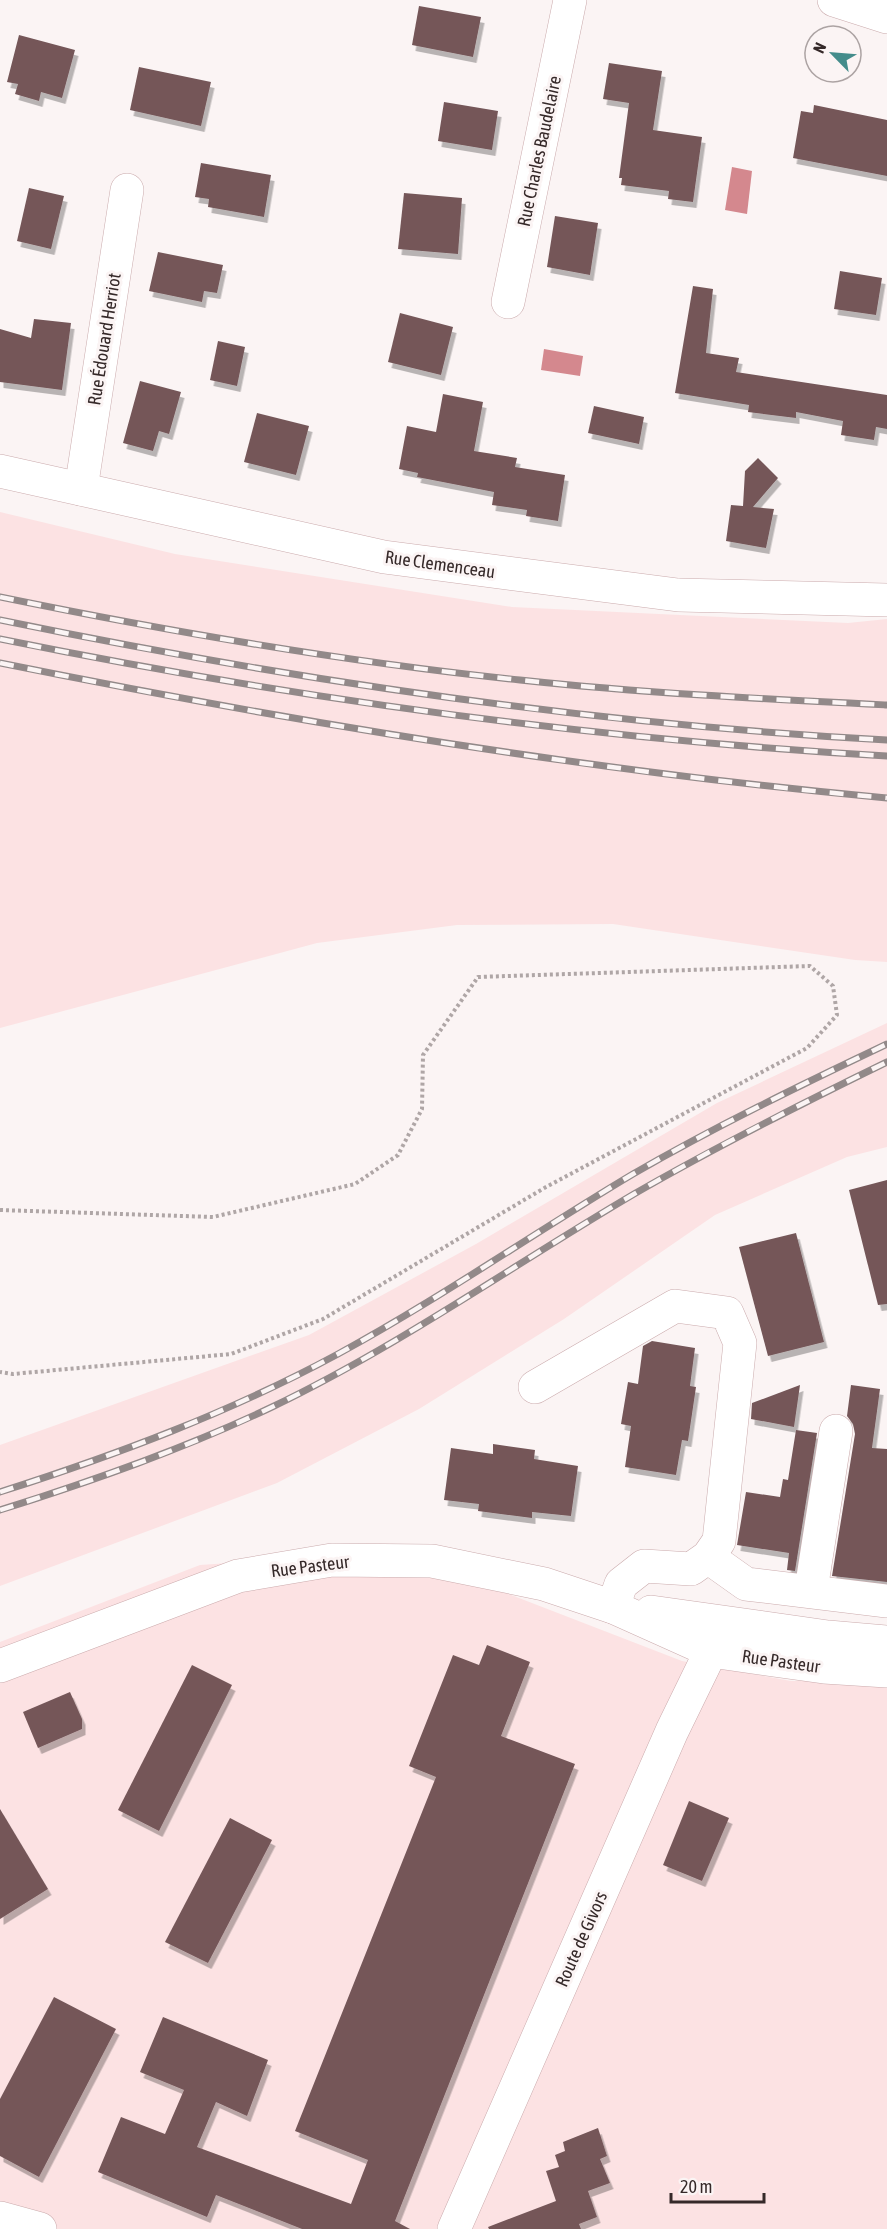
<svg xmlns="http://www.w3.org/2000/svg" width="887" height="2229" font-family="'Asap Condensed',sans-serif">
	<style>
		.built { fill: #fce2e3 }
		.water { fill: #d4888e }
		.building { fill: #745759; filter: url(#shadow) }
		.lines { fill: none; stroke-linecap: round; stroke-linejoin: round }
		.minor-casing { stroke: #cbabad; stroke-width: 34 }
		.major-casing { stroke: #cbabad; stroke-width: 34 }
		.path { stroke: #afa6a6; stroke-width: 4; stroke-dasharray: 3 3; stroke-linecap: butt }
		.minor { stroke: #fff; stroke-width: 33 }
		.major { stroke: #fff; stroke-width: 33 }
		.rail-casing { stroke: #928989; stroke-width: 7 }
		.rail { stroke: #fbf4f4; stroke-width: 4.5; stroke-dasharray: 14; stroke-linecap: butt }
		.labels { text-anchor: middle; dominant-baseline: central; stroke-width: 6; stroke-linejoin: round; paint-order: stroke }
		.street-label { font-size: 18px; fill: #352929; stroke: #fbf4f4 }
	</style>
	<defs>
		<filter id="shadow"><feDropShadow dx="3.5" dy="6" stdDeviation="0" flood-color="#0004"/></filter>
	</defs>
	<rect width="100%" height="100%" fill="#fbf4f4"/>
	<g class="built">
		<path d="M 0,512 L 175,554 L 512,607 L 848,623 L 887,619 L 887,962 L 855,960 L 613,924 L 457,925 L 317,943 L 0,1028 Z"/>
		<path d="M 887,1023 L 887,1147 L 847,1157 L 715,1215 L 564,1319 L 419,1409 L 277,1483 L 0,1586 L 0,1445 L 309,1335 L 476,1244 L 717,1103 Z"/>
		<path d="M 400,1552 L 682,1661 L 791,1681 L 887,1681 L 887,2229 L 0,2229 L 0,1642 L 200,1565 Z"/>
	</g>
	<g class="water">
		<path d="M 732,167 L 752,171 L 747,214 L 725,210 Z"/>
		<path d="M 544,349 L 583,356 L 580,376 L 541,370 Z"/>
	</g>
	<g class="building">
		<path d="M 419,6 L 481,17 L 473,57 L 412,45 Z"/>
		<path d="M 19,35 L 75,50 L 62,98 L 41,92 L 39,101 L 15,94 L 18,84 L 7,82 Z"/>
		<path d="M 609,63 L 662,71 L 653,130 L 702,137 L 693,202 L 668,199 L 669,191 L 621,185 L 622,178 L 619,178 L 629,103 L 603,99 Z"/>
		<path d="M 139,67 L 211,82 L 201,126 L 130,110 Z"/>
		<path d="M 444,102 L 498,111 L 492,150 L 438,141 Z"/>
		<path d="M 814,105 L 887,120 L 887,176 L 793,158 L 801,111 L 813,113 Z"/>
		<path d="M 201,163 L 271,175 L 264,217 L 208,207 L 209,199 L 195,197 Z"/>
		<path d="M 29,188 L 64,196 L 51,249 L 17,241 Z"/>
		<path d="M 404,193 L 462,198 L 458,254 L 398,249 Z"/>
		<path d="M 555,216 L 598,223 L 590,275 L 547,267 Z"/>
		<path d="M 158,252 L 223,265 L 217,293 L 204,291 L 202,302 L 149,291 Z"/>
		<path d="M 840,271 L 882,278 L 876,315 L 834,309 Z"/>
		<path d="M 693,286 L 713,289 L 706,353 L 739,358 L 736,372 L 887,395 L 887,429 L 876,427 L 874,440 L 841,435 L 843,421 L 796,412 L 796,418 L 748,412 L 749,405 L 675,393 Z"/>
		<path d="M 400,313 L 453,327 L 441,375 L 388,362 Z"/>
		<path d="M 34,319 L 71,323 L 62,390 L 0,382 L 0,329 L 31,338 Z"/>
		<path d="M 218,341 L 245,347 L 237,386 L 210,380 Z"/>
		<path d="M 140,381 L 181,392 L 169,434 L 159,431 L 153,451 L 123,443 Z"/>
		<path d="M 443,394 L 483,402 L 474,451 L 517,458 L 515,467 L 565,475 L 558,521 L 526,516 L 527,510 L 492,505 L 494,492 L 417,477 L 418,473 L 399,469 L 407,426 L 436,432 Z"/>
		<path d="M 594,406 L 644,417 L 639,444 L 588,433 Z"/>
		<path d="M 257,413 L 309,426 L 296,475 L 244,462 Z"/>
		<path d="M 758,458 L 778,478 L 753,507 L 774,509 L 766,548 L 726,541 L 731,505 L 743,506 L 745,471 Z"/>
		<path d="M 887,1180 L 887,1304 L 878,1305 L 849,1190 Z"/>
		<path d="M 796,1233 L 824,1342 L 768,1356 L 739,1247 Z"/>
		<path d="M 652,1341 L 695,1348 L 690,1386 L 696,1387 L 688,1441 L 682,1440 L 676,1475 L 625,1467 L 631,1426 L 621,1424 L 628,1382 L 638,1384 L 643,1346 Z"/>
		<path d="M 800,1385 L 794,1427 L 751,1419 L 752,1403 Z"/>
		<path d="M 851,1385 L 880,1389 L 872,1448 L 887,1449 L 887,1582 L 832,1576 L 855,1434 L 853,1424 L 847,1416 Z"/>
		<path d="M 796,1430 L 817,1433 L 795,1571 L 787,1570 L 789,1553 L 737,1545 L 746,1492 L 780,1497 L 783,1479 L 788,1480 Z"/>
		<path d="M 493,1444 L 535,1450 L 534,1459 L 578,1466 L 571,1516 L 532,1512 L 532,1518 L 478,1511 L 479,1504 L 444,1500 L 451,1448 L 493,1454 Z"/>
		<path d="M 487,1645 L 530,1662 L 501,1736 L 575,1764 L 395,2221 L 410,2229 L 302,2229 L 216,2195 L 207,2217 L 98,2172 L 121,2117 L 165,2134 L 184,2090 L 140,2072 L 163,2017 L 268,2060 L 247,2116 L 216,2102 L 197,2147 L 351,2204 L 368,2160 L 295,2131 L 436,1777 L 409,1766 L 453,1655 L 479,1665 Z"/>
		<path d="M 192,1665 L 232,1685 L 159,1831 L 118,1810 Z"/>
		<path d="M 70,1692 L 82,1719 L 82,1729 L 38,1748 L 23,1712 Z"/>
		<path d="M 689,1801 L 729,1818 L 702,1881 L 663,1865 Z"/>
		<path d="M 0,1809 L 48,1889 L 0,1919 Z"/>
		<path d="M 230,1818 L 272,1840 L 208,1963 L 165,1942 Z"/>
		<path d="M 54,1997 L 116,2029 L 39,2177 L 0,2156 L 0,2099 Z"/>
		<path d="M 598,2128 L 607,2156 L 600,2159 L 610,2183 L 588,2191 L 597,2217 L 579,2224 L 581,2229 L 489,2229 L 488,2227 L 556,2201 L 546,2171 L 559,2167 L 555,2155 L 565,2151 L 563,2142 Z"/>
	</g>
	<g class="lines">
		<defs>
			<g id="minor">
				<path d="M 834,0 L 887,17"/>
				<path d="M 508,302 L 570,0"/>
				<path d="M 0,471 L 384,557 L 678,595 L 887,600"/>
				<path d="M 81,489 L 127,190"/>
				<path d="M 535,1387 L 675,1306 L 727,1313 L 740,1343 L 719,1541 L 708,1557 L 691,1569 L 644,1566 L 621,1584 L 613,1607"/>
				<path d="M 708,1557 L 746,1584 L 887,1601"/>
				<path d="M 811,1590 L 836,1431"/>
				<path d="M 0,2218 L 40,2229"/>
				<path d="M 454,2229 L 672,1731 L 711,1651"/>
			</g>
			<g id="major">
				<path d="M 651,1612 L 828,1637 L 887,1642"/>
				<path d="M 0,1666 L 238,1576 L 332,1560 L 432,1561 L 544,1584 L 613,1607 L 711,1651 L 824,1667 L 887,1671"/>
			</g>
		</defs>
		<use href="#minor" class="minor-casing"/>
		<use href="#major" class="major-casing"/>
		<path class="path" d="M 0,1210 L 213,1217 L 355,1184 L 398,1155 L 422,1109 L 423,1055 L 478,977 L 810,966 L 833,986 L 837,1015 L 807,1048 L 546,1187 L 323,1319 L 231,1354 L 13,1374 L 0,1372"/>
		<use href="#minor" class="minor"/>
		<use href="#major" class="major"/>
		<defs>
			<g id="rail">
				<path d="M 0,597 C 171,632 346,662 520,680 C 642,693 765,699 887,705"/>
				<path d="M 0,620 C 292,680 589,724 887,740"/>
				<path d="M 0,639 C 292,698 589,739 887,756"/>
				<path d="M 0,663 C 293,722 589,771 887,798"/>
				<path d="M 0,1492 C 116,1455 231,1412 338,1354 C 439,1299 534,1233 633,1174 C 716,1126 801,1085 887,1044"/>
				<path d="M 0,1510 C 92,1481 184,1449 272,1407 C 399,1346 513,1265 634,1194 C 717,1146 801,1104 887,1062"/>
			</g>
		</defs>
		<use href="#rail" class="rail-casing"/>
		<use href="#rail" class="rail"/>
	</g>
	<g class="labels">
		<g class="street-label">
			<text transform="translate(539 151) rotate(-78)">Rue Charles Baudelaire</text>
			<text transform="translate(104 339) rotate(-81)">Rue Édouard Herriot</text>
			<text transform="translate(440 564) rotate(8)">Rue Clemenceau</text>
			<text transform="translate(310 1566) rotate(-7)">Rue Pasteur</text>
			<text transform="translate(781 1661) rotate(8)">Rue Pasteur</text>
			<text transform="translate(581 1939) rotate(-66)">Route de Givors</text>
		</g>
	</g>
	<g transform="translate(833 54) rotate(295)"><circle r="28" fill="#fbf4f4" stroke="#aca3a3" stroke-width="1.5"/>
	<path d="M0-4.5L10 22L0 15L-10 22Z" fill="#448c8b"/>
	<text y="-9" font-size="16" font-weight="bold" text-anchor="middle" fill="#352929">N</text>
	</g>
	<path d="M671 2193v9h93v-9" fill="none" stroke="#352929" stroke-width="3"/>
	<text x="680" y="2193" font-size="18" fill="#352929" stroke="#fbf4f4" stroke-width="4.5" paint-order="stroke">20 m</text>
</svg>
